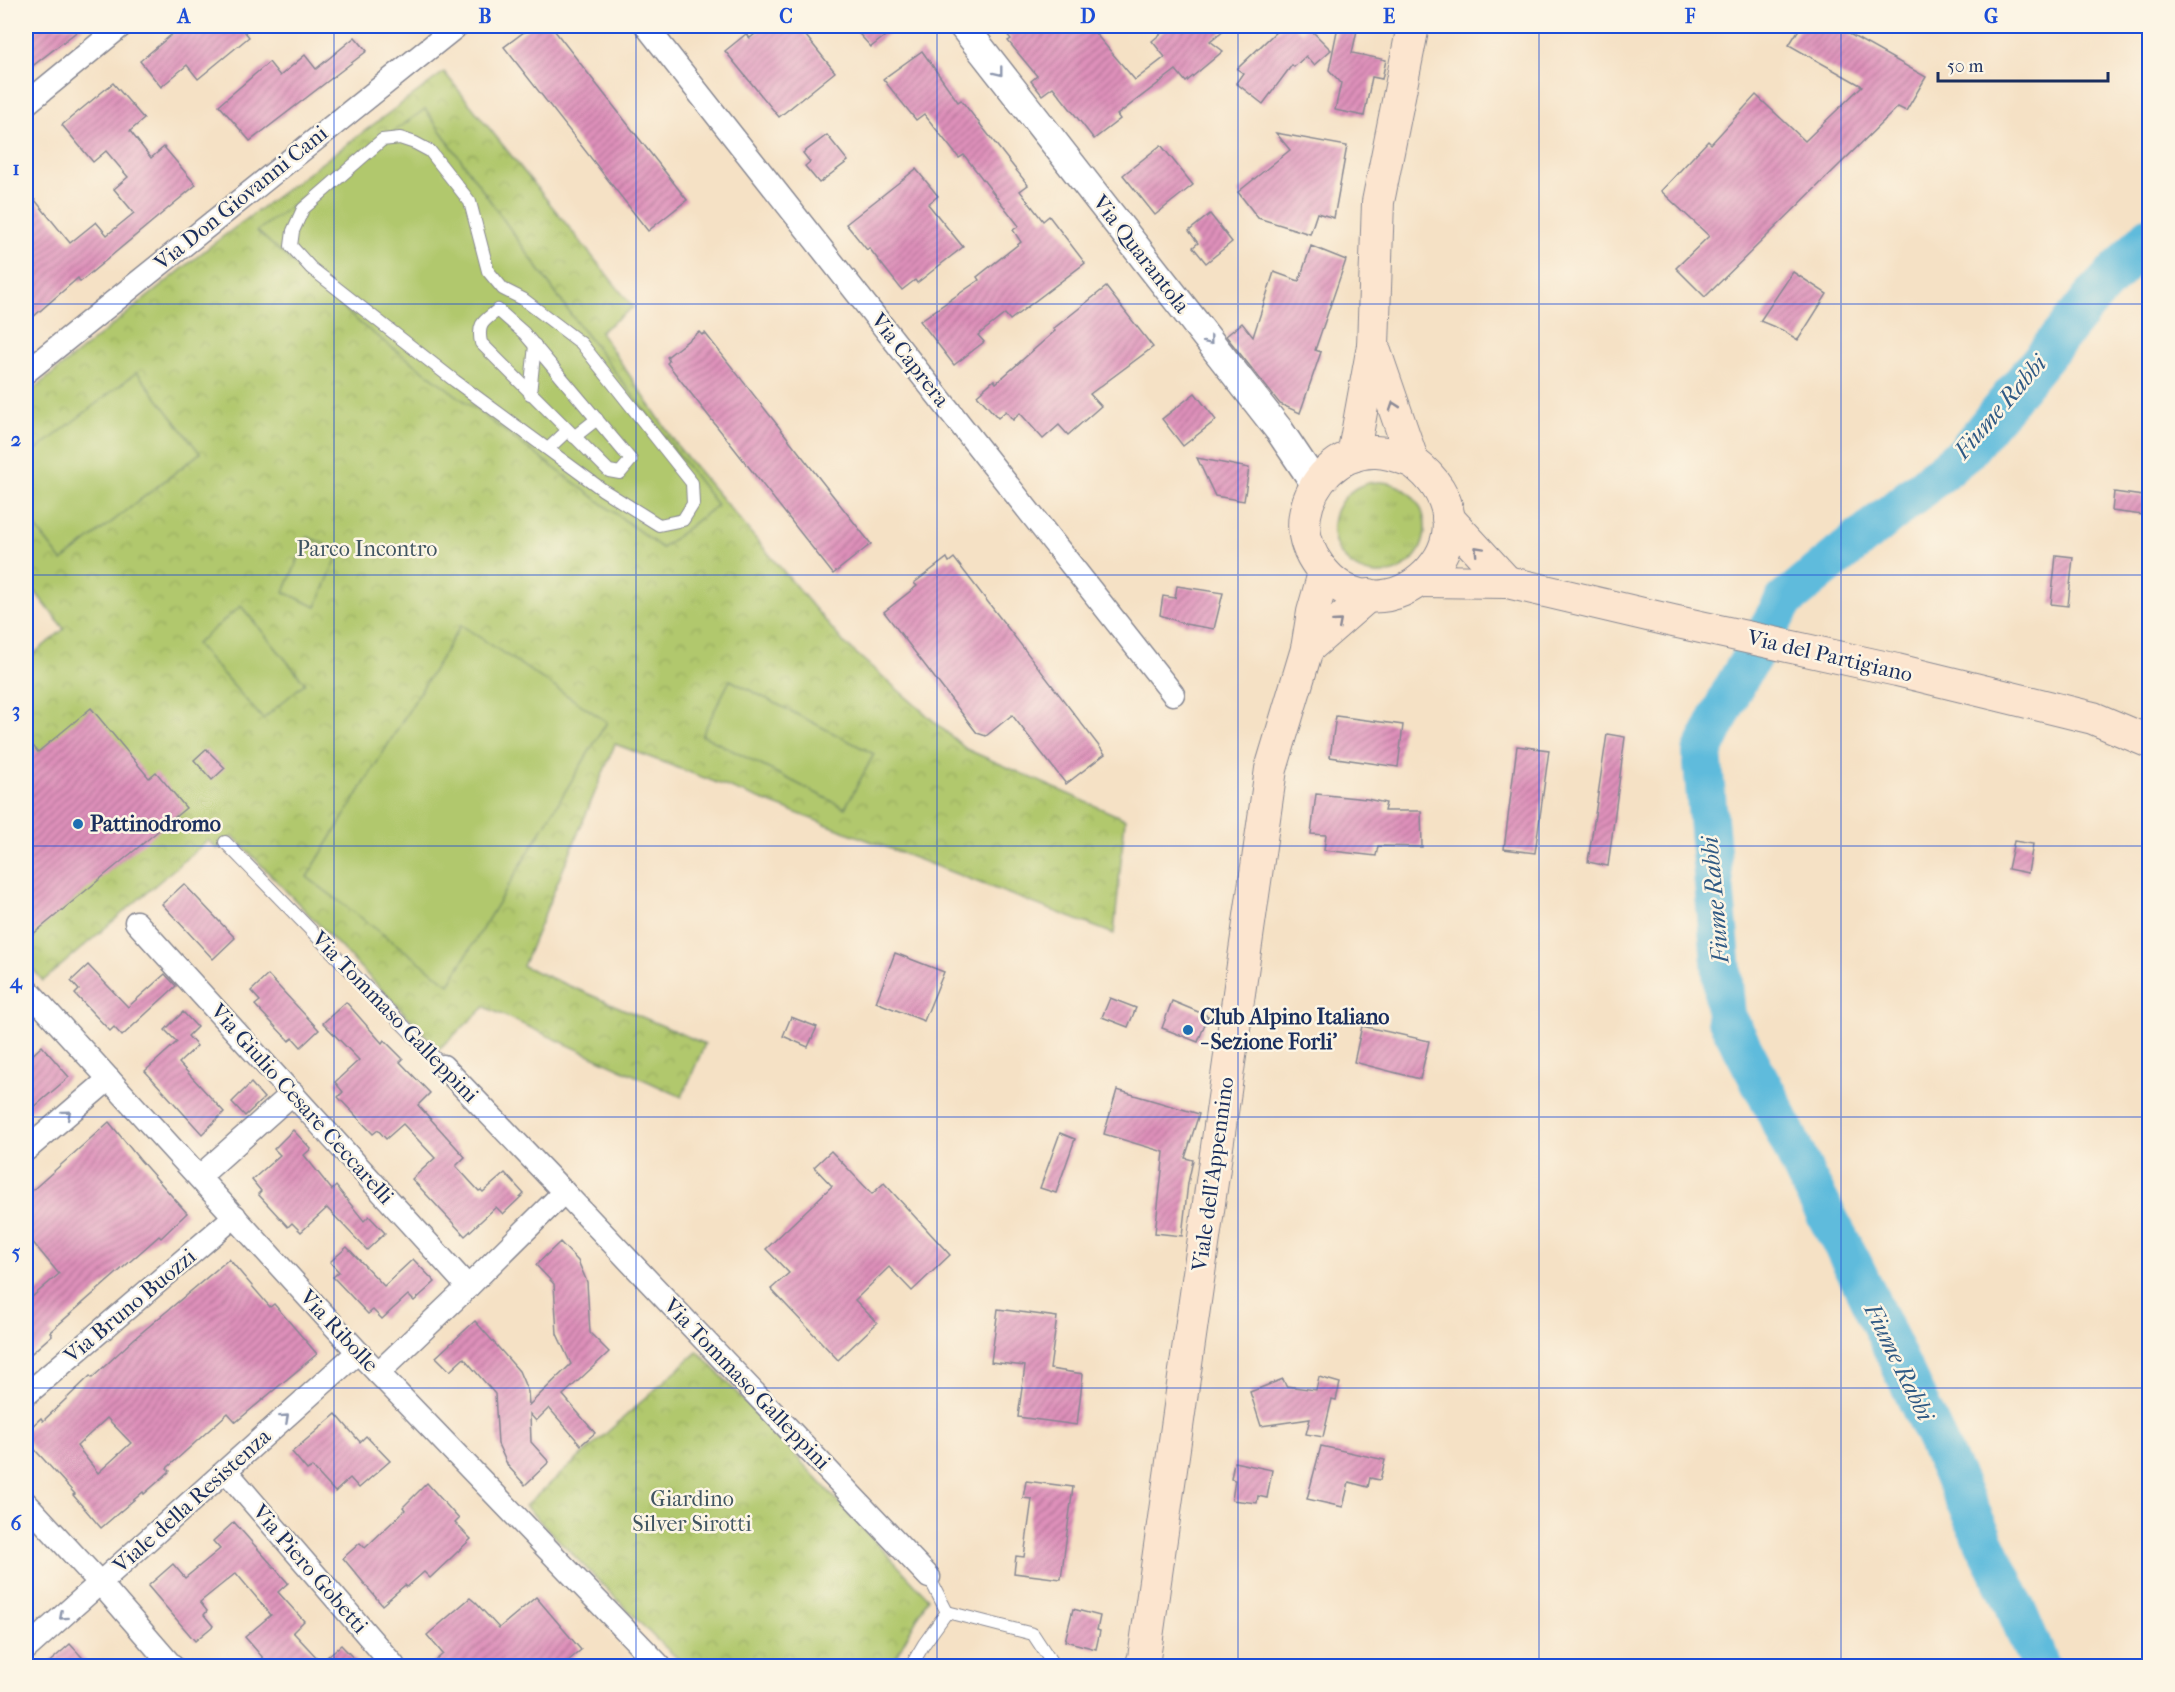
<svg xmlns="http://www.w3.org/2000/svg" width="2175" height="1692" font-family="'IM FELL French Canon',serif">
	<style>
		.grass { fill: url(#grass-tufts); stroke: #667c66; stroke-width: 1.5 }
		.park { fill: url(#park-crowns); stroke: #667c66; stroke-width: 1.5 }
		.pitch { fill: #b1c86d; stroke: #667c66; stroke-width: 1.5 }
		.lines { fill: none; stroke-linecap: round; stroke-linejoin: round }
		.river { stroke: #5ebbdc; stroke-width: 40 }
		.building { fill: url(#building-hatch); fill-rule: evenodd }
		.service-casing { stroke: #888892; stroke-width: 14 }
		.minor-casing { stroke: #888892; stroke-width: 25 }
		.tertiary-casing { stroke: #888892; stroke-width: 31 }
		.secondary-casing { stroke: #888892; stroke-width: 34 }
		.service { stroke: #fff; stroke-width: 12 }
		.minor { stroke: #fff; stroke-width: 22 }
		.tertiary { stroke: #fff; stroke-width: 28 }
		.secondary { stroke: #fce5cf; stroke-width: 32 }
		.oneway { stroke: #8d97ae }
		.oneway2 { stroke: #8c8a96 }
		.grid { fill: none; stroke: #1d4ed8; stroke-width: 1.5; stroke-opacity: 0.55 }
		.poi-dot { fill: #1f6fb2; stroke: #fcf5e5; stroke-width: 2 }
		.labels { text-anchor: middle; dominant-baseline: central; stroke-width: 5; stroke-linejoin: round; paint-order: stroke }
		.street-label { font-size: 22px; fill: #1b2f5e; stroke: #fcf5e5 }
		.park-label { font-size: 22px; fill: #405562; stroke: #fcf5e5 }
		.poi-label { font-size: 22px; font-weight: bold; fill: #1b2f5e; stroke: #fcf5e5; text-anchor: start }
		.water-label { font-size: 24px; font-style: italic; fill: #2f5984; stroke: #fcf5e5 }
		.neatline { fill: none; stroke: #1d4ed8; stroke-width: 2 }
		.grid-label { font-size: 20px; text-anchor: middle; font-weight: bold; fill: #1d4ed8 }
	</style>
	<defs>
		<pattern id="grass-tufts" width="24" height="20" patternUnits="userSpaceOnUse" patternTransform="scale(1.5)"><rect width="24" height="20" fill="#b1c86d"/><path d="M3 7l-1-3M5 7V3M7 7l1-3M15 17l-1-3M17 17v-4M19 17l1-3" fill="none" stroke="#98ac61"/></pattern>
		<pattern id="park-crowns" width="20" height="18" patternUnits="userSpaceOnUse" patternTransform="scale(1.5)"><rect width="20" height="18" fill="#b1c86d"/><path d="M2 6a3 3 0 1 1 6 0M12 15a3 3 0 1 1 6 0" fill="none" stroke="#98ac61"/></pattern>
		<pattern id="building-hatch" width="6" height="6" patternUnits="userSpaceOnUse" patternTransform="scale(1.5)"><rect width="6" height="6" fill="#de90ba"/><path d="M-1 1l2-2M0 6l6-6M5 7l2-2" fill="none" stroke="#b3769a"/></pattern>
	</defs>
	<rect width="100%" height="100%" fill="#fcf5e5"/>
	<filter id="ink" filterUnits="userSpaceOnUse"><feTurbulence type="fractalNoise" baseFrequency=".0167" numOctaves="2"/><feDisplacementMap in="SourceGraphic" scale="12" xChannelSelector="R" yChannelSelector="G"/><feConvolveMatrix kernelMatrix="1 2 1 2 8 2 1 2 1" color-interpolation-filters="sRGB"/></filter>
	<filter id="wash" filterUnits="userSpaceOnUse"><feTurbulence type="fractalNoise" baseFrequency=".008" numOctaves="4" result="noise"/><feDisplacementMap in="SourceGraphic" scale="24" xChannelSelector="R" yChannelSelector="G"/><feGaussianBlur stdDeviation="1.35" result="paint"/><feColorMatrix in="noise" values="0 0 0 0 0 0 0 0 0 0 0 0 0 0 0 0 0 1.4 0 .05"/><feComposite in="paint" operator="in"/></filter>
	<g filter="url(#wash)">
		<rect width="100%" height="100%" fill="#f5e1c5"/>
		<circle class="grass" cx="1379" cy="528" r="46"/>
		<g class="park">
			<path d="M 444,72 L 633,307 L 600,332 L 679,448 L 844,643 L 966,749 L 1125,819 L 1114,934 L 615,744 L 523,966 L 705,1044 L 682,1097 L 485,1007 L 439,1049 L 233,836 L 217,849 L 208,840 L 43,981 L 26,961 L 26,660 L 64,629 L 26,580 L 26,395 L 213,244 Z"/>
			<path d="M 698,1351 L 928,1598 L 891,1666 L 686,1666 L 655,1638 L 525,1506 Z"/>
		</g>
		<g class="pitch">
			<path d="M 425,109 L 569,312 L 717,505 L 662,548 L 362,325 L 257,231 Z"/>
			<path d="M 137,372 L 200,453 L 62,561 L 26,515 L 26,458 Z"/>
			<path d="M 308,537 L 340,551 L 316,607 L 284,592 Z"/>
			<path d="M 241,606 L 305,683 L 263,719 L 196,644 Z"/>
			<path d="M 461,625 L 607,722 L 449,984 L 307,877 Z"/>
			<path d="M 730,680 L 874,754 L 845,808 L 702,735 Z"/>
		</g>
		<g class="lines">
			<path class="river" d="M 2040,1666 L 2011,1597 L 1853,1265 L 1807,1179 L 1773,1106 L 1726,1016 L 1702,753 L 1730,694 L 1784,601 L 1966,452 L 2095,294 L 2150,236"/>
		</g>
		<g id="blocks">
			<g class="building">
				<path d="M 26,26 L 84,26 L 26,71 Z"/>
				<path d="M 182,26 L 240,26 L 249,37 L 198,79 L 187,65 L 161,87 L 140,61 Z"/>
				<path d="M 532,26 L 551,26 L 687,200 L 648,231 L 504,47 Z"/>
				<path d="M 765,26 L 798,26 L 835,72 L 779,117 L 725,51 L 746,34 L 750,38 Z"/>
				<path d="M 852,26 L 898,26 L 871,47 Z"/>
				<path d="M 1000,26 L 1089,26 L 1135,80 L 1165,57 L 1152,41 L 1170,26 L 1229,26 L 1210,41 L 1223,51 L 1186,82 L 1176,70 L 1117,115 L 1120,119 L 1094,139 L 1053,87 L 1042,95 L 1031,81 L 1037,76 L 1008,41 L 1011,39 Z"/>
				<path d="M 1282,26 L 1293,26 L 1301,33 L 1307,26 L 1331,50 L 1314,65 L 1306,56 L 1294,67 L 1292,65 L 1263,104 L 1236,83 L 1243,73 L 1237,69 Z"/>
				<path d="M 1338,26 L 1358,26 L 1352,53 L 1386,60 L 1382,79 L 1372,77 L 1364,116 L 1335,110 L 1341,83 L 1329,70 Z"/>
				<path d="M 1801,26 L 1835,26 L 1926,77 L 1906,111 L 1898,107 L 1705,297 L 1676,268 L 1709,236 L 1661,191 L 1708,141 L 1711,144 L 1756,95 L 1805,141 L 1862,86 L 1789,45 Z"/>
				<path d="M 355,37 L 367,51 L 250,141 L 219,105 L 269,62 L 280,76 L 305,55 L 316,69 Z"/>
				<path d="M 922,51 L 958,102 L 961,100 L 1028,185 L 1020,191 L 1043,221 L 1049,216 L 1085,263 L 1010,320 L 1005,314 L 978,335 L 984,342 L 954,365 L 920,321 L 979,280 L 977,277 L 1021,242 L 1013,230 L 1019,226 L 964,155 L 959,158 L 924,114 L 916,120 L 883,79 Z"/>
				<path d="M 113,83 L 144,119 L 130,131 L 151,158 L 164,147 L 196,185 L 80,282 L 78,278 L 26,323 L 26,189 L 70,243 L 96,222 L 107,235 L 134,213 L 114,189 L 128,177 L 106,151 L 93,162 L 62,125 Z"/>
				<path d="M 1276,133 L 1347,146 L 1334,218 L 1317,213 L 1310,234 L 1258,218 L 1238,192 L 1290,150 Z"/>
				<path d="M 827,135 L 848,161 L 819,183 L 805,166 L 810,162 L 803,153 Z"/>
				<path d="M 1161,145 L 1193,185 L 1155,215 L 1123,175 Z"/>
				<path d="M 916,169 L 938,196 L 928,204 L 963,247 L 917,283 L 915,280 L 902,290 L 869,248 L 867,250 L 846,224 Z"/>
				<path d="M 1210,214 L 1232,242 L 1206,263 L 1193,247 L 1198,243 L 1189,231 Z"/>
				<path d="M 1311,246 L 1346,260 L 1315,350 L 1321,352 L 1300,413 L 1280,404 L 1226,336 L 1242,323 L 1253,337 L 1274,272 L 1299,281 Z"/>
				<path d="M 1793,272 L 1827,294 L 1798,340 L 1782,330 L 1760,321 Z"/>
				<path d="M 1106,287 L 1153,347 L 1090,394 L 1101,406 L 1068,435 L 1059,425 L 1043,439 L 1020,413 L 1013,420 L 1006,411 L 998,418 L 977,395 L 994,380 L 996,383 L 1055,331 L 1053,329 Z"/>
				<path d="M 699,332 L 702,335 L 705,333 L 871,544 L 833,574 L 667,363 L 669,361 L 667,357 Z"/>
				<path d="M 1195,393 L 1216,420 L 1183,446 L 1162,419 Z"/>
				<path d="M 1197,458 L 1249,468 L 1244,501 L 1215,496 Z"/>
				<path d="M 2114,492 L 2150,497 L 2150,516 L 2112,511 Z"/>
				<path d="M 2056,555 L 2073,557 L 2068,606 L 2051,604 Z"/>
				<path d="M 947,558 L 949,562 L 954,558 L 1105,754 L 1066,784 L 1012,715 L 986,736 L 977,733 L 884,612 L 917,586 L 914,583 Z"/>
				<path d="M 1177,586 L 1223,593 L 1214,629 L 1185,624 L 1160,615 L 1163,596 L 1175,598 Z"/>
				<path d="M 91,708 L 149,778 L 156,772 L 186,808 L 26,940 L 26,737 L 38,752 Z"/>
				<path d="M 1336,716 L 1403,725 L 1398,767 L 1330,757 Z"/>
				<path d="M 1607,734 L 1625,737 L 1608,866 L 1588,862 Z"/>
				<path d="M 1517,746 L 1549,750 L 1535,853 L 1504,849 Z"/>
				<path d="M 206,749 L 225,768 L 212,780 L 194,760 Z"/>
				<path d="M 1316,794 L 1367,799 L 1386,803 L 1384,811 L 1421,811 L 1422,847 L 1378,846 L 1376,856 L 1324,850 L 1326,835 L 1311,834 Z"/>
				<path d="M 2014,841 L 2033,844 L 2028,873 L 2008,869 Z"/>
				<path d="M 184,884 L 235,938 L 213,959 L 162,904 Z"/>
				<path d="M 895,953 L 944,972 L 924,1021 L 876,1002 Z"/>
				<path d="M 88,965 L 128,1007 L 165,974 L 176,986 L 122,1036 L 114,1027 L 110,1031 L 75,994 L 79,990 L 71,981 Z"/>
				<path d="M 268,975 L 319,1030 L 301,1047 L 293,1038 L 289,1041 L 255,1005 L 260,1001 L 251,991 Z"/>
				<path d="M 1110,998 L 1136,1008 L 1128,1027 L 1102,1017 Z"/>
				<path d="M 1172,1001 L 1208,1016 L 1198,1042 L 1162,1028 Z"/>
				<path d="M 346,1002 L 382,1043 L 384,1040 L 403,1059 L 400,1062 L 430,1093 L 418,1105 L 465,1157 L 456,1166 L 479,1191 L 481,1190 L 483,1192 L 505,1173 L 524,1194 L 503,1214 L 496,1207 L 465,1236 L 412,1179 L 435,1158 L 403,1124 L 386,1139 L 378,1130 L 373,1134 L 338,1097 L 343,1092 L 335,1082 L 359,1060 L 323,1023 Z"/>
				<path d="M 183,1012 L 197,1027 L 188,1036 L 197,1046 L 179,1063 L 224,1112 L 202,1134 L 145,1071 L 177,1042 L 165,1030 Z"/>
				<path d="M 791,1017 L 817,1027 L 808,1047 L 783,1036 Z"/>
				<path d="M 1362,1026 L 1429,1041 L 1420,1079 L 1354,1062 Z"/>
				<path d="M 42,1046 L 69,1077 L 26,1114 L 26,1061 Z"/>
				<path d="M 251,1083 L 264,1098 L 245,1116 L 232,1102 Z"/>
				<path d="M 1117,1090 L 1199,1114 L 1185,1158 L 1193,1160 L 1188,1183 L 1182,1236 L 1155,1233 L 1164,1152 L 1104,1134 Z"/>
				<path d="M 109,1122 L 140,1160 L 187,1213 L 161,1238 L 159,1236 L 50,1332 L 52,1335 L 26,1358 L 26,1302 L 59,1274 L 26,1234 L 26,1196 Z"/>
				<path d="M 293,1130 L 311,1149 L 304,1155 L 332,1190 L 336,1186 L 364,1221 L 369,1216 L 385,1233 L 367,1250 L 327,1208 L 301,1232 L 292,1223 L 288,1227 L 258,1194 L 261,1191 L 252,1180 L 280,1155 L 274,1149 Z"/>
				<path d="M 1060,1133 L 1075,1139 L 1056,1193 L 1040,1188 Z"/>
				<path d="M 831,1151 L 872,1194 L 884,1183 L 950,1255 L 912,1291 L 889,1267 L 855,1300 L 877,1323 L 838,1360 L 771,1289 L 789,1273 L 766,1249 L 832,1186 L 814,1167 Z"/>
				<path d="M 560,1242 L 578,1261 L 587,1282 L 590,1333 L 609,1352 L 563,1395 L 595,1433 L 581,1445 L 549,1408 L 536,1421 L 530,1414 L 531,1442 L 549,1462 L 525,1485 L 508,1466 L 498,1444 L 495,1394 L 464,1358 L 450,1371 L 436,1357 L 475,1321 L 519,1371 L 528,1392 L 529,1405 L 571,1364 L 557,1334 L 554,1284 L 536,1265 Z"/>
				<path d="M 347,1247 L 384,1286 L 413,1259 L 435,1282 L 414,1301 L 408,1295 L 382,1319 L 373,1310 L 368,1314 L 333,1277 L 339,1272 L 330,1262 Z"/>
				<path d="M 229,1259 L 270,1307 L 274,1304 L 317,1354 L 236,1422 L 228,1413 L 167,1468 L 170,1471 L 144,1494 L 143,1492 L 101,1528 L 73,1495 L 75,1494 L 26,1440 L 26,1432 L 41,1418 L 43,1421 L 90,1376 L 92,1378 L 135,1338 ZM 107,1418 L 131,1443 L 98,1473 L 77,1446 Z"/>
				<path d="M 998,1309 L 1057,1317 L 1050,1369 L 1083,1374 L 1077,1425 L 1018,1417 L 1025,1366 L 991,1362 Z"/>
				<path d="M 1319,1377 L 1340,1383 L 1336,1400 L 1332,1399 L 1323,1437 L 1306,1434 L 1310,1419 L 1261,1426 L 1250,1392 L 1283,1379 L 1286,1386 L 1316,1390 Z"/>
				<path d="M 336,1414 L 360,1442 L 366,1436 L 390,1461 L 359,1488 L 350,1478 L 335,1492 L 312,1467 L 307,1470 L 292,1452 Z"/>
				<path d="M 1321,1446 L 1385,1460 L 1380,1480 L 1370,1478 L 1368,1487 L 1349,1482 L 1343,1507 L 1307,1499 Z"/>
				<path d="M 1234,1462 L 1272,1470 L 1267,1498 L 1258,1496 L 1257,1503 L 1232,1500 L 1235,1480 L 1231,1479 Z"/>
				<path d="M 1026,1481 L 1073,1487 L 1061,1579 L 1014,1573 L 1016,1556 L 1024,1557 L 1032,1499 L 1023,1498 Z"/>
				<path d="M 427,1483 L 459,1519 L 455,1523 L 471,1539 L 430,1578 L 424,1572 L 407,1587 L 405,1585 L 382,1605 L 343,1558 L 360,1543 L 365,1548 L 405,1510 L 403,1507 Z"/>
				<path d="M 234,1522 L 288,1583 L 278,1592 L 304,1621 L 293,1632 L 321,1662 L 341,1645 L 361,1666 L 270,1666 L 245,1637 L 271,1615 L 236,1573 L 200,1602 L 207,1611 L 204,1615 L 213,1626 L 195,1641 L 148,1586 L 173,1564 L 185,1578 L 220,1549 L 213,1541 Z"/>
				<path d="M 536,1597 L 581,1650 L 562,1666 L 429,1666 L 443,1654 L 427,1635 L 470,1598 L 476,1603 L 499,1628 Z"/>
				<path d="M 1073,1609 L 1100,1616 L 1097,1630 L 1100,1631 L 1096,1649 L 1065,1641 Z"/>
				<path d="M 70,1644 L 90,1666 L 45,1666 Z"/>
			</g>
		</g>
	</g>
	<g filter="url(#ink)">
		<use href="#blocks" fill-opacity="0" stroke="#888892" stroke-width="1.5"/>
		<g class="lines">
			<defs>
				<g id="service">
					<path d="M 400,138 L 415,143 L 430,151 L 470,202 L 488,271 L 503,289 L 523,299 L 581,343 L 692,483 L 693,504 L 683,520 L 659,525 L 603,490 L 455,381 L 311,268 L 291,246 L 293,231 L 303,209 L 382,140 Z"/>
					<path d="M 498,310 L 524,333 L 631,460 L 620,473 L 609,471 L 481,343 C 477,323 484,321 498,310 Z"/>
					<path d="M 530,394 L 535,345"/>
					<path d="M 574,437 L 597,419"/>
					<path d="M 548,449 L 567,431"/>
					<path d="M 26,616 L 28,619 L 26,621"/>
					<path d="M 225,842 L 443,1066"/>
					<path d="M 929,1577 L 947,1612"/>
					<path d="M 911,1666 L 924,1644 L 947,1612 L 1033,1634 L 1054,1666"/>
				</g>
				<g id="minor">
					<path d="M 646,26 L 1173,694"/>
					<path d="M 26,104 L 121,26"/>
					<path d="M 26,372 L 457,26"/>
					<path d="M 136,922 L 468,1287"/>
					<path d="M 26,988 L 358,1352 L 660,1666"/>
					<path d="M 443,1066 L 564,1192"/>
					<path d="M 26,1150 L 109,1079"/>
					<path d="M 199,1177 L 293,1093"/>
					<path d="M 378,1373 L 468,1287 L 564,1192 L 929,1577"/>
					<path d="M 26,1395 L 235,1216"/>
					<path d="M 226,1471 L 394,1666"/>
					<path d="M 26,1503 L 100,1583 L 172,1666"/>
					<path d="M 26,1649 L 358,1352"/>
				</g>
				<path id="tertiary" d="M 963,26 L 1279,430 L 1316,485"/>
				<g id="secondary">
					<path d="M 1373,346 L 1413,462 C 1512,537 1381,652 1319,566 C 1308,551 1302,533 1305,515 C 1311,481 1338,453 1373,452 C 1387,451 1400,457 1413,462"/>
					<path d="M 1353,456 L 1373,346 L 1378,202 L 1413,26"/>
					<path d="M 1448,518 L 1507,582"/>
					<path d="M 1421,581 L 1507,582 L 1673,621 L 1897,670 L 2093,718 L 2150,742"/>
					<path d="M 1307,649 L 1369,595"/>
					<path d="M 1141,1666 L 1144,1658 L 1271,769 L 1307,649 L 1313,612 L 1324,573"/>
				</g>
			</defs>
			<use href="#service" class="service-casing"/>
			<use href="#minor" class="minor-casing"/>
			<use href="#tertiary" class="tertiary-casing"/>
			<use href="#secondary" class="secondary-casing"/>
			<use href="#service" class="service"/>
			<use href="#minor" class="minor"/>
			<use href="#tertiary" class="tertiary"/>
			<use href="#secondary" class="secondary"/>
		</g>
		<defs><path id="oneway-chevron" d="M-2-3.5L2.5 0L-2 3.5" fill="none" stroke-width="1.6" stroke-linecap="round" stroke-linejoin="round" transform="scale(1.5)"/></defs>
		<g class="oneway">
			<use href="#oneway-chevron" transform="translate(999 72) rotate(52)"/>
			<use href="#oneway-chevron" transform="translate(1209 341) rotate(52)"/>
			<use href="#oneway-chevron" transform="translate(67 1114) rotate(-40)"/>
			<use href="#oneway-chevron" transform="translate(285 1418) rotate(-42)"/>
			<use href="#oneway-chevron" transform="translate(63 1616) rotate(138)"/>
		</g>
		<g class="oneway2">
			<use href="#oneway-chevron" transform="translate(1394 406) rotate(-109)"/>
			<use href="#oneway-chevron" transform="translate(1478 550) rotate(-133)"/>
			<use href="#oneway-chevron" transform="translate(1338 623) rotate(-41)"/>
		</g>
	</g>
	<path class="grid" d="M 334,26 L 334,1666M 636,26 L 636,1666M 937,26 L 937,1666M 1238,26 L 1238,1666M 1539,26 L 1539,1666M 1841,26 L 1841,1666M 26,304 L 2150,304M 26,575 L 2150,575M 26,846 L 2150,846M 26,1117 L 2150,1117M 26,1388 L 2150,1388"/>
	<g class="poi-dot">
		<circle cx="78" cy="824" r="6"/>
		<circle cx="1188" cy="1030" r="6"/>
	</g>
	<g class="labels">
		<g class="street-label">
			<text transform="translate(241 198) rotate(-39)">Via Don Giovanni Cani</text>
			<text transform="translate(1141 254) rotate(52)">Via Quarantola</text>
			<text transform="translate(910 360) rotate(52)">Via Caprera</text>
			<text transform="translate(1830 656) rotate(13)">Via del Partigiano</text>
			<text transform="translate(395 1017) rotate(46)">Via Tommaso Galleppini</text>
			<text transform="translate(302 1104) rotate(48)">Via Giulio Cesare Ceccarelli</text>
			<text transform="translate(1213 1174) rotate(-82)">Viale dell'Appennino</text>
			<text transform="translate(130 1306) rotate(-40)">Via Bruno Buozzi</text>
			<text transform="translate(339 1331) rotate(47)">Via Ribolle</text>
			<text transform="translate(747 1384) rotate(46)">Via Tommaso Galleppini</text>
			<text transform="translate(192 1501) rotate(-42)">Viale della Resistenza</text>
			<text transform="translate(310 1569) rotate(49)">Via Piero Gobetti</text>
		</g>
		<g class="park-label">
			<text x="367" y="549">Parco Incontro</text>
			<text x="692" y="1499">Giardino<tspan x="692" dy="25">Silver Sirotti</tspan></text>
		</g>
		<g class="poi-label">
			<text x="90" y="824">Pattinodromo</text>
			<text x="1200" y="1017">Club Alpino Italiano<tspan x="1200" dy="25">- Sezione Forli'</tspan></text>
		</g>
		<g class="water-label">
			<text transform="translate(2000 407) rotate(-49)">Fiume Rabbi</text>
			<text transform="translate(1715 900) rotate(-95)">Fiume Rabbi</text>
			<text transform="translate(1899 1362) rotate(64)">Fiume Rabbi</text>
		</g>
	</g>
	<rect width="2175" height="1692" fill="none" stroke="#fcf5e5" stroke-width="66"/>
	<path d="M1938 72v9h170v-9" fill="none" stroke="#1b2f5e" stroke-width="3"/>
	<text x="1947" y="72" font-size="18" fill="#1b2f5e" stroke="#fcf5e5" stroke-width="4.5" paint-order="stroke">50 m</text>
	<rect x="33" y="33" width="2109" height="1626" class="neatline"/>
	<g class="grid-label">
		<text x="184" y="23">A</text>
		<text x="485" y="23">B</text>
		<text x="786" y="23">C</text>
		<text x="1088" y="23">D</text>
		<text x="1389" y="23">E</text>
		<text x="1690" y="23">F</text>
		<text x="1991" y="23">G</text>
		<text x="16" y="175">1</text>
		<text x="16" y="446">2</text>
		<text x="16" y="717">3</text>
		<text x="16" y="988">4</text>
		<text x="16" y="1259">5</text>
		<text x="16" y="1530">6</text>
	</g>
</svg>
